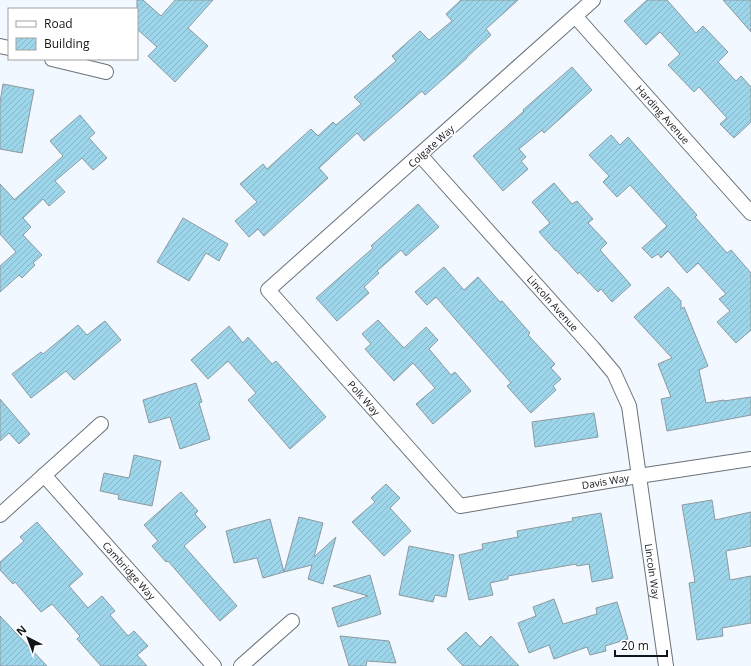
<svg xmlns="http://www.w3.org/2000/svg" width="751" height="666" font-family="'Open Sans',sans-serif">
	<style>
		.building { fill: url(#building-hatch); stroke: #8e999e }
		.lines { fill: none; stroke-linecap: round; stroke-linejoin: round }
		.minor-casing { stroke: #6a7279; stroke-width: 16 }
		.minor { stroke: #fff; stroke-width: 14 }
		.labels { text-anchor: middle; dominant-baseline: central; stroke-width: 3.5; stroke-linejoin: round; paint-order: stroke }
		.street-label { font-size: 10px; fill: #131619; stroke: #fff }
	</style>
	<defs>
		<pattern id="building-hatch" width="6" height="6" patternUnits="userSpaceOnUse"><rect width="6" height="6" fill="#9dd6eb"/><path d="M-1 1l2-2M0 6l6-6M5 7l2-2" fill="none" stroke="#86b7c9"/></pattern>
	</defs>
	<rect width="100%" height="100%" fill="#f1f8ff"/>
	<g class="building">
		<path d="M 137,0 L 143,0 L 161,16 L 175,0 L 213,0 L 188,28 L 208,46 L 175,82 L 148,56 L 157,47 L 137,29 Z"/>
		<path d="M 461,0 L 518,0 L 486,29 L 491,35 L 467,57 L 467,58 L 425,95 L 422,91 L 364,141 L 357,133 L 319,168 L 328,178 L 264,236 L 258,229 L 249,237 L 235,221 L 257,202 L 240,184 L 263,164 L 267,169 L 311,129 L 318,136 L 333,122 L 336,125 L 361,104 L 354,97 L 396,61 L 392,56 L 420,31 L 429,40 L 452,21 L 446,14 Z"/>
		<path d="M 647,0 L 667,0 L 696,33 L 703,26 L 728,52 L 718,62 L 736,81 L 741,76 L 751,87 L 751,122 L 734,138 L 720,124 L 727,118 L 699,87 L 694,92 L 668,65 L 680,54 L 660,32 L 646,45 L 624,21 Z"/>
		<path d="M 723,0 L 751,0 L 751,32 Z"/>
		<path d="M 572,67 L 592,90 L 544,133 L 542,130 L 519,149 L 526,157 L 521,161 L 528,169 L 503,191 L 473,156 L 524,111 L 523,110 Z"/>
		<path d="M 3,84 L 34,90 L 22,153 L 0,149 L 0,102 Z"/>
		<path d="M 80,115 L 95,133 L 89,138 L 107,158 L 93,170 L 82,158 L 55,181 L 65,192 L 49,206 L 43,199 L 23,218 L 31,227 L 23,235 L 42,255 L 33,263 L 35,265 L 22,278 L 19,275 L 0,292 L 0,266 L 16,252 L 0,234 L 0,184 L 14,199 L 14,200 L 63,156 L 50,141 Z"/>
		<path d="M 611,135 L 620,145 L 628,137 L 697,215 L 695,217 L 727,253 L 731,250 L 751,273 L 751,330 L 736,343 L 717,322 L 730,311 L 719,299 L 726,294 L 698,263 L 687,273 L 668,251 L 661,258 L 658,254 L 652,258 L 642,248 L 667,226 L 630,185 L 617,197 L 603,182 L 609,176 L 589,155 Z"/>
		<path d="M 554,183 L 572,204 L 577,201 L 593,219 L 588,223 L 607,243 L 600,250 L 631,285 L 612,302 L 601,289 L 598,292 L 579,272 L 578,274 L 556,250 L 556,251 L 539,232 L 550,223 L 532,202 Z"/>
		<path d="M 418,204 L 439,227 L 406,256 L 401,250 L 377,271 L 379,273 L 364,287 L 369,293 L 337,321 L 316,298 L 373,248 L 371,246 Z"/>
		<path d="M 183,218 L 228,244 L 219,261 L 206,253 L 189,281 L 157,262 Z"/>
		<path d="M 444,267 L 464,290 L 478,277 L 500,302 L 502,301 L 530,333 L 528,335 L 555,364 L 551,368 L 561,379 L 553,386 L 556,390 L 531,413 L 507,386 L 511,383 L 436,297 L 427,305 L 415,292 Z"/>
		<path d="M 668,287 L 681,301 L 681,309 L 684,307 L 708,366 L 699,370 L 706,403 L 724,400 L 724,401 L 751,397 L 751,415 L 667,431 L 661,399 L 671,397 L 658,364 L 672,358 L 634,317 Z"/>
		<path d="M 378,320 L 404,348 L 426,327 L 438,340 L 429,349 L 451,375 L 455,372 L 471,391 L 433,424 L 416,404 L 435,388 L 413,363 L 394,381 L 365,349 L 371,344 L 362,334 Z"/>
		<path d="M 105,321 L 121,340 L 74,380 L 66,371 L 31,398 L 12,374 L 41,352 L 43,354 L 78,325 L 87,335 Z"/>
		<path d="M 229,326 L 243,343 L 248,337 L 272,364 L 276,361 L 326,417 L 290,449 L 248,400 L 256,393 L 228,361 L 208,379 L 191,360 Z"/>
		<path d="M 196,383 L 202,402 L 199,403 L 210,439 L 180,449 L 170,417 L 149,423 L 143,400 Z"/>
		<path d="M 0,399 L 30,434 L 19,444 L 9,433 L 0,441 Z"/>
		<path d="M 594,413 L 598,437 L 535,447 L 532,422 Z"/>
		<path d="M 134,455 L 161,461 L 152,506 L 118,499 L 119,495 L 100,491 L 104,473 L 129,478 Z"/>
		<path d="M 386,484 L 400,498 L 390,508 L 411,531 L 384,556 L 352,522 L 375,502 L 371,498 Z"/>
		<path d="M 181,492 L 198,511 L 195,514 L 206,527 L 184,546 L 237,606 L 220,621 L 168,561 L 166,562 L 152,546 L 158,541 L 144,525 Z"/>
		<path d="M 712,500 L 715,520 L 751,512 L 751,546 L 726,551 L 730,580 L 751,576 L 751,623 L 722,628 L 723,636 L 697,640 L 689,583 L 695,582 L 682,505 Z"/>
		<path d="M 601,513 L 613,578 L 592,582 L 589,564 L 577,566 L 576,564 L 508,576 L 508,579 L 490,583 L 493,595 L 469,600 L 459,555 L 483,549 L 482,544 L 518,537 L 517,531 L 573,521 L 572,518 Z"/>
		<path d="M 299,517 L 323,523 L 314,557 L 336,537 L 323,584 L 308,579 L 312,565 L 284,572 Z"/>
		<path d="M 270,519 L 284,572 L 263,578 L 257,558 L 234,563 L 226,531 Z"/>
		<path d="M 37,522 L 83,574 L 69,586 L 88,608 L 102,596 L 115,611 L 110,615 L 128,636 L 134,631 L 148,646 L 137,655 L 147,666 L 101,666 L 77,639 L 80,636 L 52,604 L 41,612 L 15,582 L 13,584 L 0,570 L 0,562 L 24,541 L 20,537 Z"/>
		<path d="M 409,546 L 454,555 L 446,597 L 435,595 L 433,602 L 399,595 Z"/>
		<path d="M 370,575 L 381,614 L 338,627 L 332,608 L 368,596 L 333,586 Z"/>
		<path d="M 554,599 L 563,624 L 597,614 L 596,608 L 617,602 L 628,639 L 605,646 L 606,651 L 590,655 L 587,647 L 554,659 L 549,645 L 529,653 L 518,623 L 536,616 L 533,607 Z"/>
		<path d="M 0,616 L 47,666 L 0,666 Z"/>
		<path d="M 466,632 L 480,647 L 491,636 L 519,666 L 463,666 L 447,649 Z"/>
		<path d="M 340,636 L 389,641 L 396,663 L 367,661 L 366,666 L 349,666 Z"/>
	</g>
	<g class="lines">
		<defs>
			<g id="minor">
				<path id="s1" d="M 593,0 L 268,290 L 460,506 L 619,479 L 751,459"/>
				<path id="s2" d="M 575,16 L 751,213"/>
				<path d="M 0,46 L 9,48"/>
				<path d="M 52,59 L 106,72"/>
				<path id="s3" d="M 420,155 L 593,348 L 614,373 L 629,406 L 666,666"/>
				<path id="s4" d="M 44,475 L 214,666"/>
				<path d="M 0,515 L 101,424"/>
				<path d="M 241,666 L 292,621"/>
			</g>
		</defs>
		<use href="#minor" class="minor-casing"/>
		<use href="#minor" class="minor"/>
	</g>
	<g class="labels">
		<g class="street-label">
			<text stroke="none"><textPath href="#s2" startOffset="132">Harding Avenue</textPath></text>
			<text transform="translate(431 146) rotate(-42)">Colgate Way</text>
			<text stroke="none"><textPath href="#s3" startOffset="199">Lincoln Avenue</textPath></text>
			<text stroke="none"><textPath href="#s1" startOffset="580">Polk Way</textPath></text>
			<text stroke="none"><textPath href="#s1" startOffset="872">Davis Way</textPath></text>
			<text stroke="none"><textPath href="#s4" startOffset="128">Cambridge Way</textPath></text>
			<text stroke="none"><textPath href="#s3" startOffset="495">Lincoln Way</textPath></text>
		</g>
	</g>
	<rect x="8" y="8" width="130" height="52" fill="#ffffff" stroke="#a1a2a3"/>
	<rect x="16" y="21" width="20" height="6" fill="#ffffff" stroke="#a1a2a3"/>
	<text x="44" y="28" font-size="12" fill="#131619">Road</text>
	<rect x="16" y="38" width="20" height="12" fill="url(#building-hatch)" stroke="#a1a2a3"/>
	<text x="44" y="48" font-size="12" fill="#131619">Building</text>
	<g transform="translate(28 638) rotate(318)" stroke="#ffffff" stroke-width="3" paint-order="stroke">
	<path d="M0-3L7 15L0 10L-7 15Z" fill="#131619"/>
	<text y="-6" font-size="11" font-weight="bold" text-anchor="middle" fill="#131619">N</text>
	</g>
	<path d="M615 650v6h52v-6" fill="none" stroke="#131619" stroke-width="2"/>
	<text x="621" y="650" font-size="12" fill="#131619" stroke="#ffffff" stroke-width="3" paint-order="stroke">20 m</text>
</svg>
